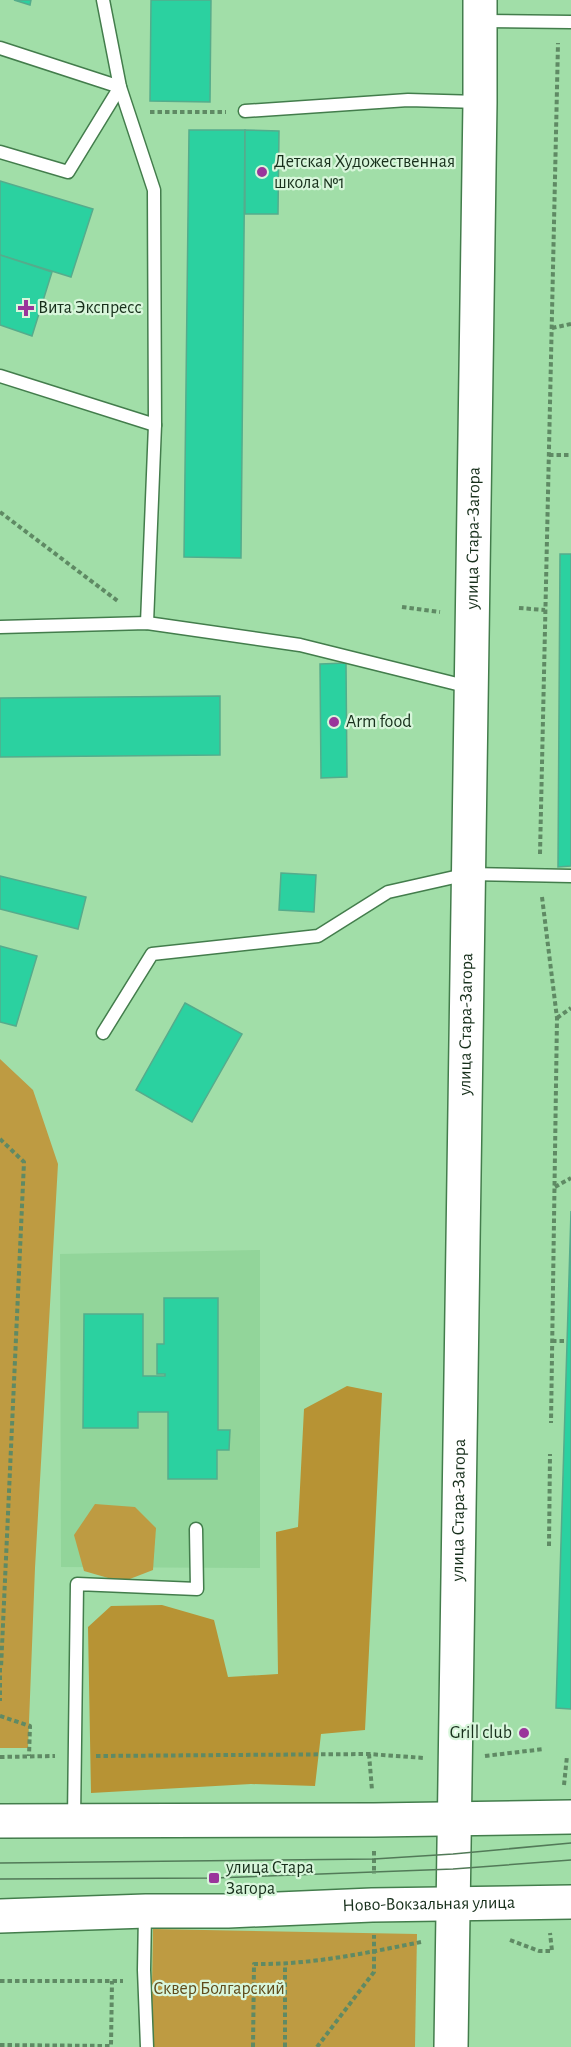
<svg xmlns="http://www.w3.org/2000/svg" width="571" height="2047" font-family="'Alegreya Sans',sans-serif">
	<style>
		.built { fill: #92d59a }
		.green { fill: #be9b42 }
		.forest { fill: #b79334 }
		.building { fill: #2bd1a0; stroke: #55ac8c; stroke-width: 1.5 }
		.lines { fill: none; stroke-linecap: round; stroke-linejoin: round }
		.service-casing { stroke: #437d4c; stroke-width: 15 }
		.secondary-casing { stroke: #437d4c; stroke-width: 36 }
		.path { stroke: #5f8a64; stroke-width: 4; stroke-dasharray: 4.5 3; stroke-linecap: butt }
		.service { stroke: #fff; stroke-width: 12 }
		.secondary { stroke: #fff; stroke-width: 33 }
		.tram { stroke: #527a58; stroke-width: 1.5 }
		.poi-dot { fill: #9a359b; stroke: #d8f6db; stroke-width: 2 }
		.labels { text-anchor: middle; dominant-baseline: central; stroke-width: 4.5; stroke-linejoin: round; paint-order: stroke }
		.poi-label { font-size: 18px; fill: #172f1b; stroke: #d8f6db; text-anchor: start }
		.street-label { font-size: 18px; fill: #172f1b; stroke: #d8f6db }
		.park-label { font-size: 18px; fill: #5f4b1a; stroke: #d8f6db }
	</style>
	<rect width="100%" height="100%" fill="#a1dea8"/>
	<path class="built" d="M 260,1250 L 260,1568 L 61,1567 L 60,1254 Z"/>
	<g class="green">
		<path d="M 0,1059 L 33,1090 L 58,1164 L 35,1568 L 28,1748 L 0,1748 Z"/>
		<path d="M 95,1504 L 135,1507 L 156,1528 L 153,1570 L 122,1582 L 84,1571 L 74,1535 Z"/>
		<path d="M 153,1929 L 417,1934 L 415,2047 L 151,2047 Z"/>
	</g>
	<path class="forest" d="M 347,1386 L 382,1393 L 365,1730 L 321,1734 L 315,1786 L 251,1784 L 91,1793 L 88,1627 L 111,1606 L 162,1605 L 214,1620 L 228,1677 L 278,1674 L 276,1532 L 298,1527 L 304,1409 Z"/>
	<g class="building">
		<path d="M 14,0 L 31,0 L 30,5 Z"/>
		<path d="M 151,0 L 211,0 L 210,102 L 150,101 Z"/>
		<path d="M 189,130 L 245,130 L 241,558 L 184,557 Z"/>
		<path d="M 245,130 L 279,131 L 278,214 L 245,214 Z"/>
		<path d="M 0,181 L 93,209 L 71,277 L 0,255 Z"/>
		<path d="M 0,255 L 52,272 L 32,336 L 0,325 Z"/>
		<path d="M 560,554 L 571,554 L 571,866 L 558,867 Z"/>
		<path d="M 346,663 L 347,777 L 321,778 L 320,664 Z"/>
		<path d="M 220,696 L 220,755 L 0,757 L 0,698 Z"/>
		<path d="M 281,873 L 316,875 L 314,912 L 279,910 Z"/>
		<path d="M 0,876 L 86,897 L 78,929 L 0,909 Z"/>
		<path d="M 0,946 L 37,956 L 16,1026 L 0,1022 Z"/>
		<path d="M 185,1003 L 242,1034 L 192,1122 L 136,1090 Z"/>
		<path d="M 571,1211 L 571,1709 L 556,1708 Z"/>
		<path d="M 164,1298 L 218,1298 L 218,1430 L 230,1430 L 229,1450 L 217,1450 L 217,1479 L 168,1479 L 168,1412 L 138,1412 L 138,1428 L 83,1428 L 84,1314 L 143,1314 L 143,1376 L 165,1376 L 165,1374 L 157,1374 L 157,1344 L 164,1344 Z"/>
	</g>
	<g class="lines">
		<defs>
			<g id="service">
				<path d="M 103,0 L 120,87 L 154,190 L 155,425 L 147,623"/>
				<path d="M 482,21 L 571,22"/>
				<path d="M 0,48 L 120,87 L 68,172 L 0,152"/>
				<path d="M 245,111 L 408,100 L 479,102"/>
				<path d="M 0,376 L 155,425"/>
				<path d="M 0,627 L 147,623 L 300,645 L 469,687"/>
				<path d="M 103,1033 L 152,954 L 318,936 L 388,892 L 468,874 L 571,876"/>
				<path d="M 74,1819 L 77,1584 L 197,1589 L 196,1529"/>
				<path d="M 145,1913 L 144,1970 L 147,2047"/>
			</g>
			<g id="secondary">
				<path d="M 0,1821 L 374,1820 L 571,1817"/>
				<path id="s1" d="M 0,1916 L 146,1911 L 228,1911 L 372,1905 L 571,1902"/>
				<path id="s2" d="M 451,2047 L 480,102 L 480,0"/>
			</g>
		</defs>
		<use href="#service" class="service-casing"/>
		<use href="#secondary" class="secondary-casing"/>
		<g class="path">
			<path d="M 150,112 L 226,112"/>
			<path d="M 552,328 L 571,324"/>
			<path d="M 549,455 L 571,455"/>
			<path d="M 0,512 L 119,602"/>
			<path d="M 402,607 L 440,612"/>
			<path d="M 519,608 L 545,610"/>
			<path d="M 540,854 L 558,43"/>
			<path d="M 542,897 L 557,1018 L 551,1423"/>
			<path d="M 557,1018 L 571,1008"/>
			<path d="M 0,1139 L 24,1162 L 1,1668"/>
			<path d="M 555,1187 L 571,1178"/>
			<path d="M 552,1341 L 567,1341"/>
			<path d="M 549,1546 L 550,1454"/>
			<path d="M 0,1668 L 0,1701"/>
			<path d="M 0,1716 L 30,1726 L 29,1756"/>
			<path d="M 369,1754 L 372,1790"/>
			<path d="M 96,1756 L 369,1754 L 424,1758"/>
			<path d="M 485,1756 L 544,1749"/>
			<path d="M 0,1757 L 55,1756"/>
			<path d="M 564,1785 L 567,1756"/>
			<path d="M 374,1851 L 374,1874"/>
			<path d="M 510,1940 L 539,1951 L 552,1951 L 550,1933"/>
			<path d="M 0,1981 L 123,1981"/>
			<path d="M 0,2045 L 111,2046 L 112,1981"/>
			<path d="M 253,2047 L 254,1964 C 310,1965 366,1953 421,1942"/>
			<path d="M 285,2047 L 285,1965"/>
			<path d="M 317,2047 L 374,1972 L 374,1935"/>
		</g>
		<use href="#service" class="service"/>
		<use href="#secondary" class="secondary"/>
		<g class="tram">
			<path d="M 0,1863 L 374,1859 L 453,1854 L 571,1843"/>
			<path d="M 0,1879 L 214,1878 L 453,1869 L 571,1860"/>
		</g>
	</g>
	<g class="poi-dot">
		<circle cx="262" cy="172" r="6"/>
		<path d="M23 299h6v6h6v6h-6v6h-6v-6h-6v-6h6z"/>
		<circle cx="334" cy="722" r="6"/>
		<circle cx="524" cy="1733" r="6"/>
		<rect x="208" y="1872" width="12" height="12" rx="3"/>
	</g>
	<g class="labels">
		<g class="poi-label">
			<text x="274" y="162">Детская Художественная<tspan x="274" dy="21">школа №1</tspan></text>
			<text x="38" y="308">Вита Экспресс</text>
			<text x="346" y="722">Arm food</text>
			<text x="512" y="1733" text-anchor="end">Grill club</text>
			<text x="226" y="1868">улица Стара<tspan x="226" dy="21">Загора</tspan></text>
		</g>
		<g class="street-label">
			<text stroke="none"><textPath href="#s2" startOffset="1509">улица Стара-Загора</textPath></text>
			<text stroke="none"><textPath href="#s2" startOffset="1023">улица Стара-Загора</textPath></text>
			<text stroke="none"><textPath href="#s2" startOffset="537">улица Стара-Загора</textPath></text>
			<text stroke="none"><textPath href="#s1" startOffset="429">Ново-Вокзальная улица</textPath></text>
		</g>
		<g class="park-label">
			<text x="219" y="1989">Сквер Болгарский</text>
		</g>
	</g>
</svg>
